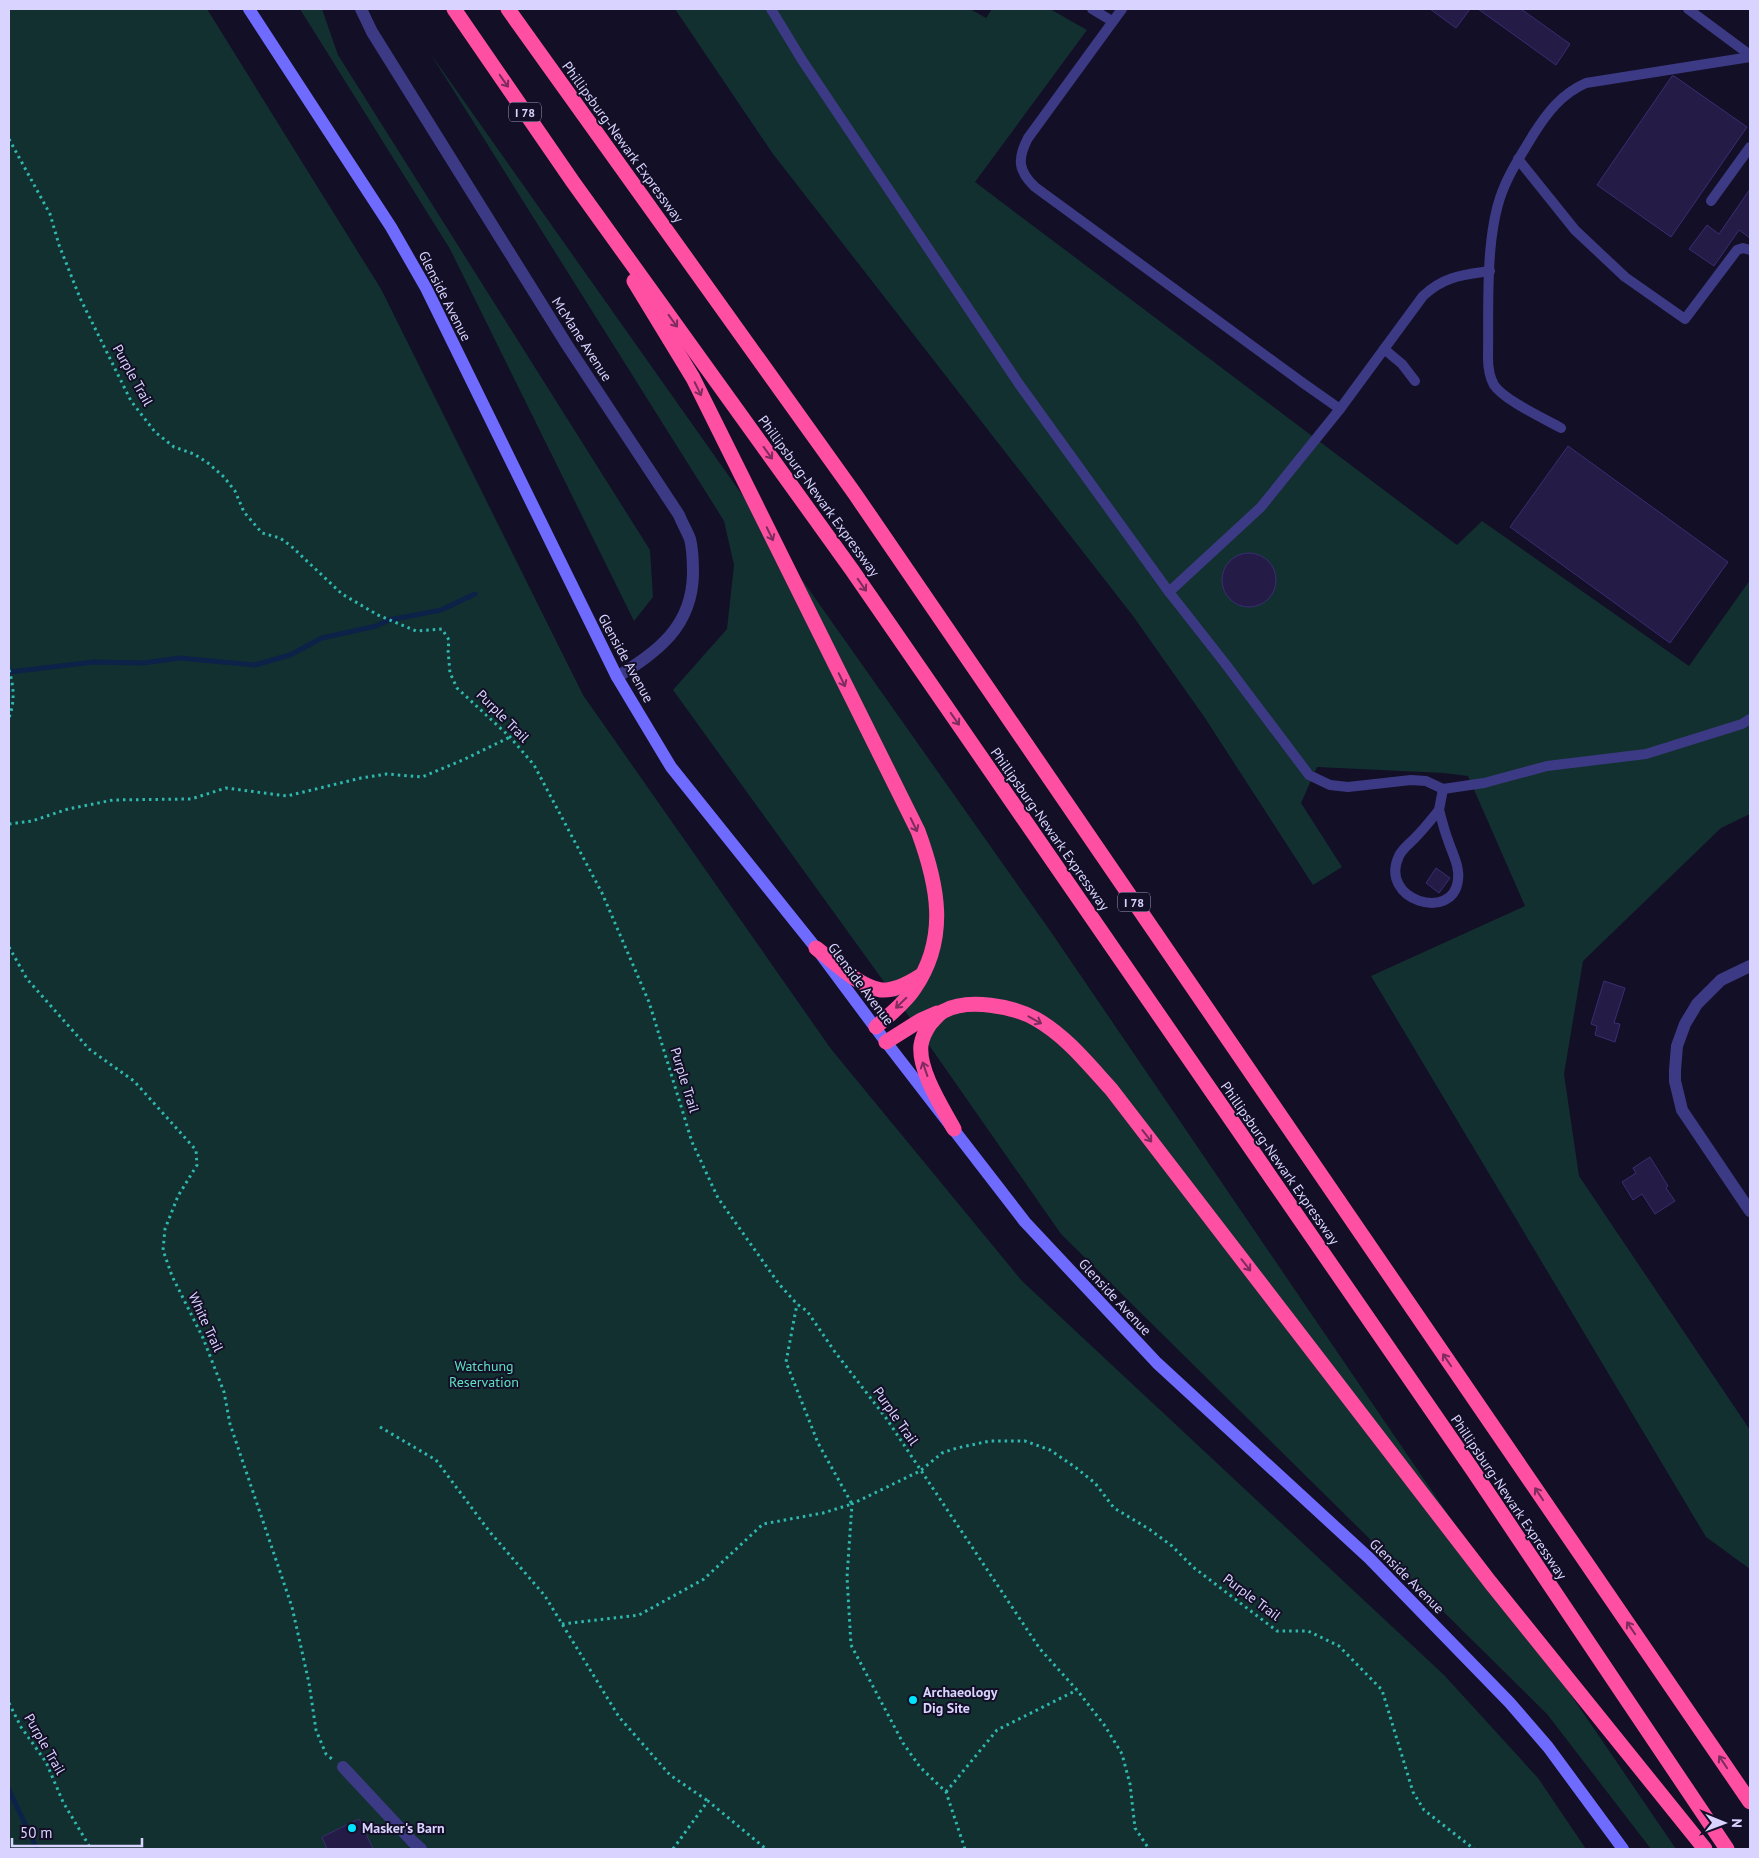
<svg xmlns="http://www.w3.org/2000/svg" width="1759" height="1858" font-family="'PT Sans',sans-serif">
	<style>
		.green { fill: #12302f }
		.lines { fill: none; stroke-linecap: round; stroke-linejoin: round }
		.stream { stroke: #0c2248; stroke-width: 5 }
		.building { fill: #241b47; stroke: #3b2d73 }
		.path { stroke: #2fb8b0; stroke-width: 3; stroke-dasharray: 2.5 4; stroke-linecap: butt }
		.service { stroke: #3d3a85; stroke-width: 10 }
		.minor { stroke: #3d3a85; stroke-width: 12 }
		.tertiary { stroke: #3d3a85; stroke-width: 12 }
		.secondary { stroke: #6f6bff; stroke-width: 12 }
		.motorway { stroke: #ff4fa3; stroke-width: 15 }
		.oneway { stroke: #7d2c5e }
		.poi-dot { fill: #00e5ff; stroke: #130f26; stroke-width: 2 }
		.labels { text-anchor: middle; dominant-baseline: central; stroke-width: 4; stroke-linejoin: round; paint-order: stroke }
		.shield { fill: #130f26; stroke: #9e99be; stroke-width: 1 }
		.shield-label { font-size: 12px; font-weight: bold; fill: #d9d4ff }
		.street-label { font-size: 14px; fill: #d9d4ff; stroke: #130f26 }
		.park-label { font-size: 14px; fill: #5fe0c0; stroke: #130f26 }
		.poi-label { font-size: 14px; font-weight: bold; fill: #d9d4ff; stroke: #130f26; text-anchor: start }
	</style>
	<rect width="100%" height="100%" fill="#130f26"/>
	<g class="green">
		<path d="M 9,9 L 207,9 L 381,289 L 583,695 L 831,1049 L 1022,1281 L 1444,1675 L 1538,1778 L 1586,1849 L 9,1849 Z"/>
		<path d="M 300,9 L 322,9 L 338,55 L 650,550 L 653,597 L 634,621 L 450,249 Z"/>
		<path d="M 675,9 L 970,9 L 986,18 L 992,9 L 1050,9 L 1087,30 L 975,182 L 1457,545 L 1482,521 L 1689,666 L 1750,580 L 1750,814 L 1721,828 L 1583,961 L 1564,1074 L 1579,1176 L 1750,1430 L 1750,1569 L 1706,1537 L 1371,976 L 1525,906 L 1468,776 L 1444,773 L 1317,767 L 1301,803 L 1342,867 L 1313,885 L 1205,718 L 1133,616 L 773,154 Z"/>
		<path d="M 430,53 L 1051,932 L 1676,1849 L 1651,1849 L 1547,1714 L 1061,1234 L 908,1015 L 673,690 L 727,629 L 734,565 L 724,521 Z"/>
	</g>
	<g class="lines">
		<g class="stream">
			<path d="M 9,672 L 94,662 L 143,663 L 180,658 L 255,665 L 290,655 L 322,638 L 376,626 L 389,620 L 441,610 L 475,594"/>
			<path d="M 9,1790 L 37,1849"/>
		</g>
	</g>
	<g class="building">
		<path d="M 1430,9 L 1470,9 L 1456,28 Z"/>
		<path d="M 1478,9 L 1521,9 L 1570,44 L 1556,65 Z"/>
		<path d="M 1672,76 L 1674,76 L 1747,127 L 1671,237 L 1597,185 Z"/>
		<path d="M 1750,189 L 1750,238 L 1739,230 L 1714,266 L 1689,249 L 1707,225 L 1719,234 Z"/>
		<path d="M 1568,446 L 1728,562 L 1670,643 L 1510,527 Z"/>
		<circle cx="1249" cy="580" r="27"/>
		<path d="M 1436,868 L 1450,878 L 1439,893 L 1426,883 Z"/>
		<path d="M 1604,981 L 1625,988 L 1614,1023 L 1620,1024 L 1615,1042 L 1595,1035 L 1597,1026 L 1591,1024 Z"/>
		<path d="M 1650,1157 L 1668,1186 L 1666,1188 L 1675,1201 L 1655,1214 L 1642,1194 L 1633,1200 L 1622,1182 L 1636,1173 L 1633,1168 Z"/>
		<path d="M 359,1819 L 373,1849 L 327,1849 L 322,1837 Z"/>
	</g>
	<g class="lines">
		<g class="path">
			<path d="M 9,139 L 50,214 L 59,245 L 80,298 L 131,401 L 155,432 L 174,447 L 194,454 L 208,463 L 224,477 L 235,491 L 244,512 L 262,533 L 280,538 L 291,546 L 342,594 L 378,615 L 416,631 L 442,629 L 449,640 L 448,650 L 450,673 L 457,688 L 510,737 L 534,765 L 602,893 L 649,1002 L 692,1142 L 718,1198 L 779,1284 L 797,1304 L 807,1311 L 835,1352 L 886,1418 L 1040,1649 L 1077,1690 L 1105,1726 L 1122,1754 L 1130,1784 L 1135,1828 L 1149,1849"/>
			<path d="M 9,670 C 14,687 15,701 9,718"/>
			<path d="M 9,824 L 32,821 L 68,809 L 113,800 L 191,799 L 226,788 L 287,796 L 361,778 L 387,774 L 422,777 L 465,759 L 510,737"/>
			<path d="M 9,947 L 27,979 L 89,1049 L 134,1081 L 196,1150 L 197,1165 L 178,1196 L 165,1229 L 163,1250 L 172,1276 L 203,1338 L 224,1392 L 230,1424 L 292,1607 L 309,1683 L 316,1730 L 326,1754 L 332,1759"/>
			<path d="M 380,1427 L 436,1460 L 489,1531 L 545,1596 L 619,1717 L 670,1775 L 708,1801"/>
			<path d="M 562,1624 L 639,1615 L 704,1579 L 763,1524 L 823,1513 L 852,1504 L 818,1443 L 786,1362 L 797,1304"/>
			<path d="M 9,1703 L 21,1727 L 46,1762 L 63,1802 L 91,1849"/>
			<path d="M 946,1792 L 997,1730 L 1077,1690"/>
			<path d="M 673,1849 L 708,1801 L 766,1849"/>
			<path d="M 965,1849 L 946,1792 L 920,1767 L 903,1743 L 851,1645 L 847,1577 L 852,1504 L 920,1471 L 942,1453 L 957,1448 L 990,1441 L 1025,1441 L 1050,1450 L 1075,1467 L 1095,1483 L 1114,1508 L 1149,1529 L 1172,1546 L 1193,1567 L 1277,1631 L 1308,1631 L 1339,1646 L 1382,1690 L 1413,1792 L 1424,1810 L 1474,1849"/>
		</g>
		<g class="service">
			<path d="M 771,9 L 802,60 L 1019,384 L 1169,592 L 1224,662 L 1309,775 L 1330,785 L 1348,787 L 1411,780 L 1426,781 L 1443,789 L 1484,783 L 1547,766 L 1646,754 L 1742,724 L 1750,719"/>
			<path d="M 1092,9 L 1112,21"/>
			<path d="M 1122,9 L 1028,138 C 1017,159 1018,171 1035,187 L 1303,383 L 1340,409 L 1423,296 C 1444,276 1463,275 1490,271"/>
			<path d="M 1688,9 L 1750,55"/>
			<path d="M 1518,159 L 1575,230 L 1625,277 L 1685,319 L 1737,250 L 1743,248 L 1750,250"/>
			<path d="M 1711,201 L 1750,147"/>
			<path d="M 1384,349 L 1402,364 L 1415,381"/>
			<path d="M 1561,428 C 1543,418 1504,400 1494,385 C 1489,376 1488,367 1488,358 C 1489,307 1484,231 1505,185 C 1512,168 1523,152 1533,135 C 1547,113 1561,94 1586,83 L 1750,57"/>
			<path d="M 1169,592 L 1261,507 L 1340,409"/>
			<path d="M 1439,810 C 1442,820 1444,830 1448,840 C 1452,853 1460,866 1458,880 C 1453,923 1378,900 1399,856 C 1402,849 1409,844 1414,839 C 1423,830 1431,820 1439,810 Z"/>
			<path d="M 1439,810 L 1443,789"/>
		</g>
		<g class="minor">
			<path d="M 1750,966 L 1721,980 L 1697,1004 L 1685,1024 L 1677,1046 L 1675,1070 L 1675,1081 L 1682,1110 L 1750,1211"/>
			<path d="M 343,1767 L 412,1841 L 421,1849"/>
		</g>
		<path class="tertiary" d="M 361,9 L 372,32 L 567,345 L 679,515 C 682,523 687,531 690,539 C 693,550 693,563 693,574 C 692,627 658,651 617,677"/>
		<path class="secondary" d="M 249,9 L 391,227 L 426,288 L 617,677 L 671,767 L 816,948 L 886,1042 L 1025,1222 L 1157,1363 L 1369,1558 L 1510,1703 L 1548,1747 L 1623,1849"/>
		<g class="motorway">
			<path d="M 454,9 L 573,182 L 852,570 L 1472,1469 L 1727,1849"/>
			<path d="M 508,9 L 855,494 L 1750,1802"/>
			<path d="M 634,281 L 693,378 L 918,831 C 938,885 949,938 914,989 C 904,1004 889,1015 876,1027"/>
			<path d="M 816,948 C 833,961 859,987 881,990 C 895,991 909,983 920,976"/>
			<path d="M 886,1042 L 921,1020 L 937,1013"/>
			<path d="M 954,1129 C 942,1107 918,1070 921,1045 C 922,1038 926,1030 930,1024 C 934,1020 939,1013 944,1011 C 968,998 1013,1006 1036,1019 C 1066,1036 1088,1064 1111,1089 L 1490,1582 L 1705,1849"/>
		</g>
	</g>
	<defs><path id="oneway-shaft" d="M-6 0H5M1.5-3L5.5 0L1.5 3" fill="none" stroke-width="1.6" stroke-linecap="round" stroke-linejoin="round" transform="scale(1.25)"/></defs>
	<g class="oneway">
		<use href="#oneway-shaft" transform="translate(504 81) rotate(55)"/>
		<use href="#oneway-shaft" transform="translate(673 321) rotate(54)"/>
		<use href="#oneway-shaft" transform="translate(698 389) rotate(64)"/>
		<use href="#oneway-shaft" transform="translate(768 453) rotate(54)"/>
		<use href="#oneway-shaft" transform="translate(770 534) rotate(64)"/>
		<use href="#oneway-shaft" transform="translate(862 585) rotate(55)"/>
		<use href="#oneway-shaft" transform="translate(842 680) rotate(64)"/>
		<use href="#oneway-shaft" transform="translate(955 719) rotate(55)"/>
		<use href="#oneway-shaft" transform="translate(914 825) rotate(64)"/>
		<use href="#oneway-shaft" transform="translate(901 1003) rotate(136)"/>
		<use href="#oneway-shaft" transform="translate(1035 1020) rotate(29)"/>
		<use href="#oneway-shaft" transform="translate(925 1069) rotate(-109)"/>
		<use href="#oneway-shaft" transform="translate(1147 1136) rotate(52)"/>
		<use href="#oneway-shaft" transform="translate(1246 1265) rotate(52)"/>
		<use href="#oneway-shaft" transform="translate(1447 1360) rotate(-124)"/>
		<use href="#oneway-shaft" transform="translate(1539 1494) rotate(-124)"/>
		<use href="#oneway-shaft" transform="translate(1631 1628) rotate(-124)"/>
		<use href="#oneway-shaft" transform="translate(1723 1762) rotate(-124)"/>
	</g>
	<g class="poi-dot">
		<circle cx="913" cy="1700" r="5"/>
		<circle cx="352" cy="1828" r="5"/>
	</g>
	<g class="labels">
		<g class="shield">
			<rect x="509" y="102.5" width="32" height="19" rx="4"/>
			<rect x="1118" y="892.5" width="32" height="19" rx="4"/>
		</g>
		<g class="shield-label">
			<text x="525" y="112">I 78</text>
			<text x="1134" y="902">I 78</text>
		</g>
		<g class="street-label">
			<text transform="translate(623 142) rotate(54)">Phillipsburg-Newark Expressway</text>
			<text transform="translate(445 296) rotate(63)">Glenside Avenue</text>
			<text transform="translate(582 339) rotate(57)">McMane Avenue</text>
			<text transform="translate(133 375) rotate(61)">Purple Trail</text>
			<text transform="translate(819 496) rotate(54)">Phillipsburg-Newark Expressway</text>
			<text transform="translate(626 658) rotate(61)">Glenside Avenue</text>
			<text transform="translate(503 716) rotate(45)">Purple Trail</text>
			<text transform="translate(1050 829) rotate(55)">Phillipsburg-Newark Expressway</text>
			<text transform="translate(861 984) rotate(53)">Glenside Avenue</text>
			<text transform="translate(685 1080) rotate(73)">Purple Trail</text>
			<text transform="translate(1280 1163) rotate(55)">Phillipsburg-Newark Expressway</text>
			<text transform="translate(1115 1297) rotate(47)">Glenside Avenue</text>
			<text transform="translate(206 1322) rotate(65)">White Trail</text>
			<text transform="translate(896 1416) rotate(55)">Purple Trail</text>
			<text transform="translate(1509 1497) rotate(56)">Phillipsburg-Newark Expressway</text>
			<text transform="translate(1407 1576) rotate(45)">Glenside Avenue</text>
			<text transform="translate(1252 1597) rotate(37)">Purple Trail</text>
			<text transform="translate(45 1744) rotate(60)">Purple Trail</text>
		</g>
		<g class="park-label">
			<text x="484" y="1366">Watchung<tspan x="484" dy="16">Reservation</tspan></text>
		</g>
		<g class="poi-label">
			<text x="923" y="1692">Archaeology<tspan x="923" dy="16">Dig Site</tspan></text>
			<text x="362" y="1828">Masker's Barn</text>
		</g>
	</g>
	<rect width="1759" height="1858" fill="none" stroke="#d9d4ff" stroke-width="20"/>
	<g transform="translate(1724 1823) rotate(91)" stroke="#130f26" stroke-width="4" paint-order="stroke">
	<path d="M0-4L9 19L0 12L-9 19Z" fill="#d9d4ff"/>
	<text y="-8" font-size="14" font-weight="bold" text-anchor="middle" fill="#d9d4ff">N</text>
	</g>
	<path d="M12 1838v8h130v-8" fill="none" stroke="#d9d4ff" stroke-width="2.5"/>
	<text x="20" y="1838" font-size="15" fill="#d9d4ff" stroke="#130f26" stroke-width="4" paint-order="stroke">50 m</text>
</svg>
